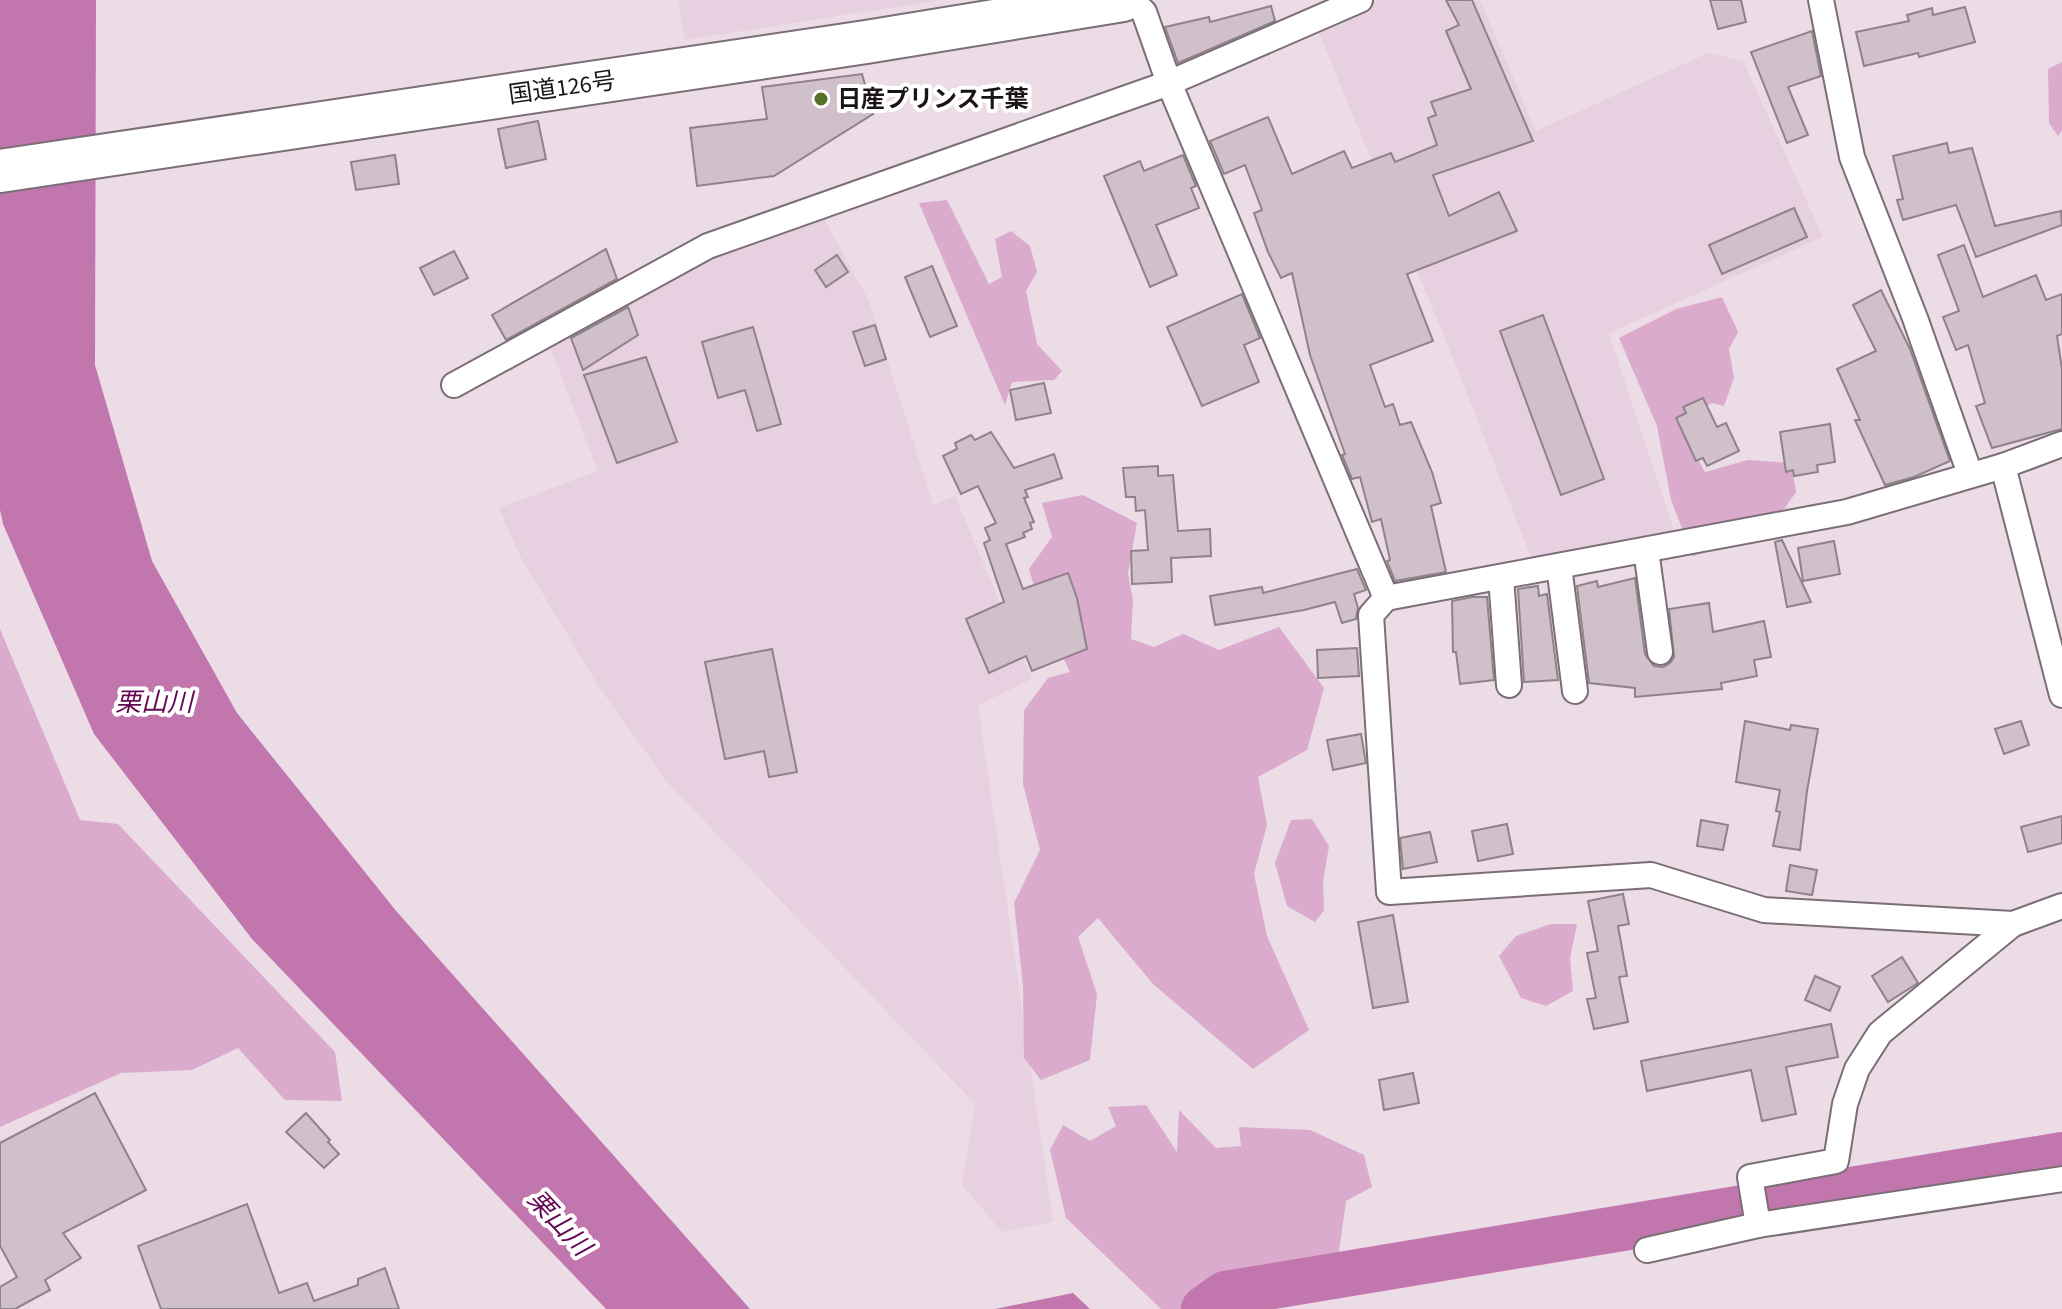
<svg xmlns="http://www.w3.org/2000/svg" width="2062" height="1309" font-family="'Source Sans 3','Noto Sans JP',sans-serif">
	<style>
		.built { fill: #e7d0df }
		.green { fill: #dbabcd }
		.water { fill: #c177ad }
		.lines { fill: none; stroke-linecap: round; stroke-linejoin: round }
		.river { stroke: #c177ad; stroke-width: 46 }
		.building { fill: #cfc0ca; stroke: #90828b; stroke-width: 2 }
		.street-casing { stroke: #7c6e77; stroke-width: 28 }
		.highway-casing { stroke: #7c6e77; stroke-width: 46 }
		.street { stroke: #fff; stroke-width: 24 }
		.highway { stroke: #fff; stroke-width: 42 }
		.poi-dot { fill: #547126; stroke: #fff; stroke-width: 3 }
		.labels { text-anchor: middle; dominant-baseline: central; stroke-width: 8; stroke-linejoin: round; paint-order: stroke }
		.street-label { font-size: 24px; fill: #1a1418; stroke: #fff }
		.poi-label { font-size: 24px; font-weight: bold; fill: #1a1418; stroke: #fff; text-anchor: start }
		.water-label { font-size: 26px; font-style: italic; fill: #650854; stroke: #fff }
	</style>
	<rect width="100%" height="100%" fill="#ebdce6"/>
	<g class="built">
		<path d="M 678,0 L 940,0 L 685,40 Z"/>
		<path d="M 1378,0 L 1480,0 L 1536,131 L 1708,53 L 1743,61 L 1823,237 L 1609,333 L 1674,531 L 1533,562 L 1453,358 L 1317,28 Z"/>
		<path d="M 822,215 L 869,301 L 933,505 L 955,496 L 1032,679 L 978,705 L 1053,1222 L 1002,1232 L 962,1185 L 975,1104 L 668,783 L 599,687 L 520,556 L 499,508 L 598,471 L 547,339 L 708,255 Z"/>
	</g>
	<g class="green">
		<path d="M 2062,62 L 2062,130 L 2058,136 L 2049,123 L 2048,69 Z"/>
		<path d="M 947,200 L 989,284 L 1002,277 L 995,239 L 1011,231 L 1030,246 L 1037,272 L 1026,291 L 1037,344 L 1062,371 L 1054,380 L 1012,382 L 1005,405 L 919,203 Z"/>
		<path d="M 1722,297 L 1738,332 L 1729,349 L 1734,378 L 1724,406 L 1712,403 L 1677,422 L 1705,472 L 1748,460 L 1791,463 L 1796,492 L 1780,515 L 1724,546 L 1693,556 L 1671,500 L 1657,426 L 1619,338 L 1676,309 Z"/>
		<path d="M 1083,495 L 1137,523 L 1128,573 L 1133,600 L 1131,639 L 1154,647 L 1183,634 L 1219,650 L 1279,627 L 1324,688 L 1307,750 L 1258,777 L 1267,825 L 1254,874 L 1267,936 L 1309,1030 L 1253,1069 L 1153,984 L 1098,918 L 1078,937 L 1097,994 L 1090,1060 L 1041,1080 L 1024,1058 L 1023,986 L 1014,903 L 1040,850 L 1023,784 L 1024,710 L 1048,678 L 1070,672 L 1042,614 L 1029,569 L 1052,537 L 1042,503 Z"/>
		<path d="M 0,629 L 80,820 L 118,824 L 335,1052 L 342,1101 L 285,1100 L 238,1048 L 192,1070 L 121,1073 L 0,1127 Z"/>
		<path d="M 1312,819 L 1329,846 L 1323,882 L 1324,910 L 1315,922 L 1287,906 L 1275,863 L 1291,820 Z"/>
		<path d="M 1551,924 L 1577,924 L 1570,958 L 1573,991 L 1546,1006 L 1521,998 L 1499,956 L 1516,936 Z"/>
		<path d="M 1146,1105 L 1177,1152 L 1179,1110 L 1216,1148 L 1241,1146 L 1239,1127 L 1310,1130 L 1364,1155 L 1372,1187 L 1346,1201 L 1338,1259 L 1233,1283 L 1188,1309 L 1161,1309 L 1066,1218 L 1050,1150 L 1063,1125 L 1090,1141 L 1116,1126 L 1108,1107 Z"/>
	</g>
	<g class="water">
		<path d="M 0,0 L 96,0 L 95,365 L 152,561 L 237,713 L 397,912 L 750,1309 L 606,1309 L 252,939 L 94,734 L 3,524 L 0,510 Z"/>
		<path d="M 1073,1293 L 1090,1309 L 995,1309 Z"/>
	</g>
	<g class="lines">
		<path class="river" d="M 1204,1309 L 1225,1294 L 2062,1155"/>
	</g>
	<g class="building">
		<path d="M 1446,0 L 1472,0 L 1533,141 L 1433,175 L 1449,216 L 1499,192 L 1517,231 L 1407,274 L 1433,341 L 1370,365 L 1385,407 L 1393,404 L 1400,425 L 1411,422 L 1432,472 L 1441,503 L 1431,506 L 1446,572 L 1395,581 L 1387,561 L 1390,560 L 1381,519 L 1372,522 L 1360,477 L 1352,479 L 1342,455 L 1345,454 L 1310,355 L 1292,273 L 1281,278 L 1268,252 L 1254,213 L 1262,210 L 1245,165 L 1224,174 L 1210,141 L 1268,117 L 1292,174 L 1344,151 L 1352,168 L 1391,153 L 1395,162 L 1437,145 L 1428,118 L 1436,115 L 1431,102 L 1471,89 L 1446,31 L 1459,25 Z"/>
		<path d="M 1710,0 L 1741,0 L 1746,22 L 1718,29 Z"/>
		<path d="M 1271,6 L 1275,21 L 1178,63 L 1165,27 L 1209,17 L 1210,22 Z"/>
		<path d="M 1965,7 L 1975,42 L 1919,57 L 1918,53 L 1864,66 L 1856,32 L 1909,21 L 1907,15 L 1932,8 L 1933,15 Z"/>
		<path d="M 1812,31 L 1821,76 L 1788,87 L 1808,135 L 1787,143 L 1751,52 Z"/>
		<path d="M 862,74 L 873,114 L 774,176 L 697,186 L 690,128 L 767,119 L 762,87 Z"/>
		<path d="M 538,121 L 546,159 L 506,168 L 498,129 Z"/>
		<path d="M 1947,143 L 1949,153 L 1972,148 L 1995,226 L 2061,211 L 2062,225 L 1976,257 L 1956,205 L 1903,220 L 1897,200 L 1903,199 L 1893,156 Z"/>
		<path d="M 395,155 L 399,184 L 356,190 L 351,162 Z"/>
		<path d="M 1183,155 L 1196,186 L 1191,188 L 1199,208 L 1156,225 L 1177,275 L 1150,287 L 1104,176 L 1140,161 L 1144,171 Z"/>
		<path d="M 1794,208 L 1807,237 L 1722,274 L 1709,245 Z"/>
		<path d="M 1964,245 L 1983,297 L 2036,275 L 2046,300 L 2062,294 L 2062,334 L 2057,336 L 2062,369 L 2062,429 L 1992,448 L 1976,406 L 1985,403 L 1968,345 L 1956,350 L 1943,317 L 1959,311 L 1938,255 Z"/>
		<path d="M 606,249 L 617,279 L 506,340 L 492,315 Z"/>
		<path d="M 454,251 L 468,278 L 434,295 L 420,268 Z"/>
		<path d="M 837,255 L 848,272 L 826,287 L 815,270 Z"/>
		<path d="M 932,266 L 957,326 L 930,337 L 905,277 Z"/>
		<path d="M 1881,290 L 1910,349 L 1950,461 L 1914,477 L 1885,485 L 1855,420 L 1860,420 L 1837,369 L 1876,351 L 1853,305 Z"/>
		<path d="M 1242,294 L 1260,338 L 1244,345 L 1259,382 L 1202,406 L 1167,327 Z"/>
		<path d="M 628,307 L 638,335 L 583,370 L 571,338 Z"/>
		<path d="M 1543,315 L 1604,479 L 1561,495 L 1500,331 Z"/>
		<path d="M 875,325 L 886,359 L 865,366 L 853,332 Z"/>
		<path d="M 753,327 L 781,424 L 757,431 L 745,390 L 718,398 L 702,342 Z"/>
		<path d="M 646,357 L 677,442 L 617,463 L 584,375 Z"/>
		<path d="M 1044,383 L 1051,413 L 1016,420 L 1010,390 Z"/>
		<path d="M 1703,398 L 1717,427 L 1726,423 L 1739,451 L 1707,466 L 1703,458 L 1696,461 L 1676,418 L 1686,413 L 1683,407 Z"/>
		<path d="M 1830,424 L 1835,462 L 1817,465 L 1818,472 L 1794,476 L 1793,470 L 1786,472 L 1780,432 Z"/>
		<path d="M 991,432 L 1014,468 L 1054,454 L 1062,478 L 1025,490 L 1028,497 L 1024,498 L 1034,522 L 1030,523 L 1032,529 L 1023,533 L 1025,537 L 1006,544 L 1023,589 L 1068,573 L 1077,598 L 1087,649 L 1032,671 L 1026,656 L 989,673 L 966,619 L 1004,602 L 984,543 L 990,540 L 985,528 L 996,523 L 978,486 L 961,494 L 943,456 L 957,449 L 955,443 L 971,435 L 975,440 Z"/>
		<path d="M 1158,466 L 1158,476 L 1173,475 L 1178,531 L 1210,529 L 1211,556 L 1171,558 L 1172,582 L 1132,584 L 1131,551 L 1148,550 L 1145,510 L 1136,511 L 1135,497 L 1126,497 L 1123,468 Z"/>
		<path d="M 1782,540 L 1811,602 L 1787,607 L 1775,542 Z"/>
		<path d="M 1834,541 L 1840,574 L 1803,581 L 1798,548 Z"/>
		<path d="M 1357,569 L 1366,590 L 1354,594 L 1358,608 L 1356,619 L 1342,623 L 1335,602 L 1304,610 L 1215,625 L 1210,596 L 1262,587 L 1263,593 Z"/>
		<path d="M 1635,578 L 1645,654 L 1654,666 L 1663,667 L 1670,663 L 1674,657 L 1669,609 L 1709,603 L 1713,632 L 1764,621 L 1771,657 L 1754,660 L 1757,676 L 1721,683 L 1722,689 L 1635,697 L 1635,688 L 1589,683 L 1577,586 L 1597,581 L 1598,587 Z"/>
		<path d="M 1538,586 L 1539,596 L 1547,594 L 1558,680 L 1524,682 L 1518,589 Z"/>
		<path d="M 1472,597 L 1487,597 L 1494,680 L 1460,684 L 1456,652 L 1453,652 L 1452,601 Z"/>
		<path d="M 1357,648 L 1359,676 L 1318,678 L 1317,650 Z"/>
		<path d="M 772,649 L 797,772 L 769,777 L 764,751 L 725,759 L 705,662 Z"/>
		<path d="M 1745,721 L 1790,730 L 1791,725 L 1818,729 L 1807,791 L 1800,850 L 1773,846 L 1780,812 L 1776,811 L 1780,790 L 1736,782 Z"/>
		<path d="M 2021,721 L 2029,745 L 2004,754 L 1995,729 Z"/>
		<path d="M 1361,734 L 1366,763 L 1333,770 L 1327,740 Z"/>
		<path d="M 2062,816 L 2062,843 L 2028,852 L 2021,827 Z"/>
		<path d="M 1701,820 L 1728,825 L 1723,850 L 1697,846 Z"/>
		<path d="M 1507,824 L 1513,854 L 1478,861 L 1472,831 Z"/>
		<path d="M 1430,832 L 1437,862 L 1403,869 L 1400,838 Z"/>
		<path d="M 1790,865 L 1817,870 L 1812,895 L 1786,891 Z"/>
		<path d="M 1623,894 L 1629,924 L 1618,926 L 1627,976 L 1619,977 L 1628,1022 L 1594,1029 L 1587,999 L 1596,998 L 1587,953 L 1598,951 L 1588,901 Z"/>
		<path d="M 1393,915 L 1408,1002 L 1373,1008 L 1358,922 Z"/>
		<path d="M 1902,957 L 1918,983 L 1888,1002 L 1872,976 Z"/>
		<path d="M 1815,976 L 1840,987 L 1830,1011 L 1805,1000 Z"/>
		<path d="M 1831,1024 L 1838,1057 L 1786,1067 L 1796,1114 L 1762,1121 L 1751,1070 L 1647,1091 L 1641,1061 Z"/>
		<path d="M 1413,1073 L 1419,1103 L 1384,1110 L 1379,1080 Z"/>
		<path d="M 95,1093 L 146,1190 L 63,1233 L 81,1258 L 45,1280 L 50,1290 L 15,1309 L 0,1309 L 0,1287 L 17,1277 L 0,1246 L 0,1143 Z"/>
		<path d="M 306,1113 L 330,1140 L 328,1142 L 339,1154 L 324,1168 L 286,1132 Z"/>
		<path d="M 247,1204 L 279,1293 L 307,1283 L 314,1301 L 358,1285 L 358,1279 L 385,1268 L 399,1309 L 161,1309 L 138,1246 Z"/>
	</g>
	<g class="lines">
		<defs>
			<g id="street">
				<path d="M 1130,0 L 1144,12 L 1169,83 L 1386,598"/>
				<path d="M 1821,0 L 1852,157 L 1915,318 L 1970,474"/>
				<path d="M 454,385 L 708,246 L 1169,83 L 1360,0"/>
				<path d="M 2003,466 L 2062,695"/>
				<path d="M 1646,550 L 1660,652"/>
				<path d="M 1559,566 L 1575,691"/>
				<path d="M 1501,577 L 1509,685"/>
				<path d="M 2013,924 L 1764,910 L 1651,875 L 1389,892 L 1371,615 L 1386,598 L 1847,512 L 2003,466 L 2062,444"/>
				<path d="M 1758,1225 L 1750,1177 L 1836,1161 L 1845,1104 L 1857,1069 L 1880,1033 L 2013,924 L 2062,906"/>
				<path d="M 1647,1250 L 1758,1225 L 2062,1179"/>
			</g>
			<path id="highway" d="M 0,171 L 866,42 L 1123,0"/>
		</defs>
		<use href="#street" class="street-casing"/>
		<use href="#highway" class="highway-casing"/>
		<use href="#street" class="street"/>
		<use href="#highway" class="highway"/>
	</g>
	<circle class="poi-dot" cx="821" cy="99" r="8"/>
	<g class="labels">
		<g class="street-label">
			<text transform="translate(562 88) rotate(-8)">国道126号</text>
		</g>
		<g class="poi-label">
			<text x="837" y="99">日産プリンス千葉</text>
		</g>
		<g class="water-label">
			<text x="154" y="702">栗山川</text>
			<text transform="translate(559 1223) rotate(47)">栗山川</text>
		</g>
	</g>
</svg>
